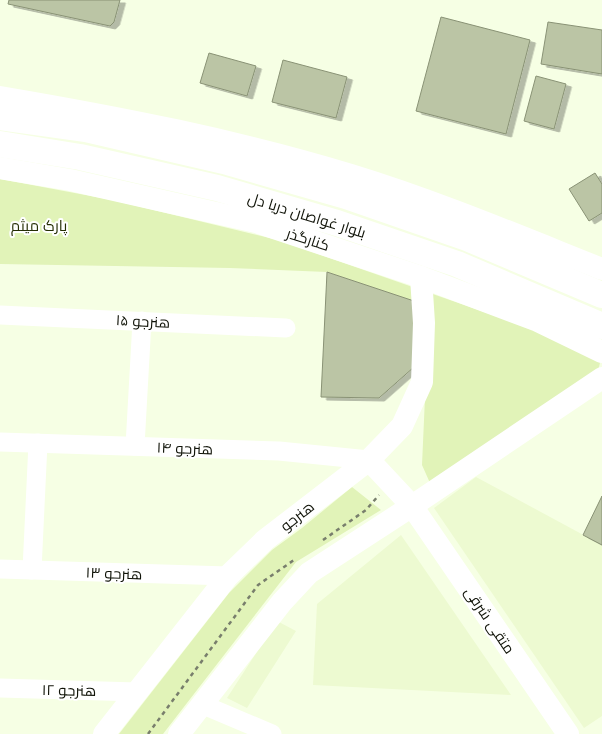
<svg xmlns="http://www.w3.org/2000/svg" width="602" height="734" font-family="Poppins,Cairo,sans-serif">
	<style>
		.built { fill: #edfad1 }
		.green { fill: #e1f3b8 }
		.building { fill: #bbc5a5; stroke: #899275; filter: url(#shadow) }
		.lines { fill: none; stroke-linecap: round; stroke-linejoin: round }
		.path { stroke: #787e6c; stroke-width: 2.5; stroke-dasharray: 4 4; stroke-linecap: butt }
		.minor { stroke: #fff; stroke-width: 19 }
		.tertiary { stroke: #fff; stroke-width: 22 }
		.secondary { stroke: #fff; stroke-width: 26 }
		.labels { text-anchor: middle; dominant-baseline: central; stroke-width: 4; stroke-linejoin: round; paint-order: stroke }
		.street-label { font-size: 15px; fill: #101308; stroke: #fff }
		.park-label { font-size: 15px; fill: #252e04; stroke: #fff }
	</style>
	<defs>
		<filter id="shadow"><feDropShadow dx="5.5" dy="3" stdDeviation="0" flood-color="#0004"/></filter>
	</defs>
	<rect width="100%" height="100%" fill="#f6ffe4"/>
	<g class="built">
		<path d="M 476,477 L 602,545 L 602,716 L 584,728 L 434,508 Z"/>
		<path d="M 401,535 L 511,695 L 313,685 L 317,604 Z"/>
		<path d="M 277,621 L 296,631 L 247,708 L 227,698 Z"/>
	</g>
	<g class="green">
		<path d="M 0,179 L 112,200 L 278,240 L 602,353 L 598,372 L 430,483 L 422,465 L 429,307 L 327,272 L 230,268 L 0,264 Z"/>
		<path d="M 352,487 L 381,510 L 296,562 L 163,734 L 119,734 L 229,593 L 272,550 L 302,528 Z"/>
	</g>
	<g class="building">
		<path d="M 9,0 L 120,0 L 114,22 L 110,26 L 8,4 Z"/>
		<path d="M 441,17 L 530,40 L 506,134 L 416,111 Z"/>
		<path d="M 548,22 L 602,30 L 602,74 L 541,64 Z"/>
		<path d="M 209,53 L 256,66 L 247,96 L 200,83 Z"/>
		<path d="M 283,60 L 347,77 L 336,118 L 272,102 Z"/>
		<path d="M 536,76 L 566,84 L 554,129 L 524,121 Z"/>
		<path d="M 595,173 L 602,184 L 602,213 L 589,221 L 569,189 Z"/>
		<path d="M 327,272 L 417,302 L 414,367 L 379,398 L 321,397 Z"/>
		<path d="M 602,496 L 602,545 L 583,535 Z"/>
	</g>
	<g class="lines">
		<g class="path">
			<path d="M 323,540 L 366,510 L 379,495"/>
			<path d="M 148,734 L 258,585 L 294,560"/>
		</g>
		<g class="minor">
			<path d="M 0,315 L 286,328"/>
			<path d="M 0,442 L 279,451 L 369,460"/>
			<path d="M 135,446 L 142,321"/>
			<path d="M 0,569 L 228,576"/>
			<path d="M 32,570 L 38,443"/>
			<path d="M 0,688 L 137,692"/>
			<path d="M 201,704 L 272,734"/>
		</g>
		<g class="tertiary">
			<path d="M 0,97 C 118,117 236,140 351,175 C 436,201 519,236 602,269"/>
			<path d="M 0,168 L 70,180 L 256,222 L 421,277 L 538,321 L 602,352"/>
			<path d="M 369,460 L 412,506 L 568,734"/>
			<path d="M 104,734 L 228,576 L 265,540 L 369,460 L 402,426 L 422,382 L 424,323 L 421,277"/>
			<path d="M 179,734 L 282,602 L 309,573 L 412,506 L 602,378"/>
		</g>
		<g class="secondary">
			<path d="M 0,117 L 86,129 L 224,161 L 346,196 L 467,238 L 602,295"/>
			<path d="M 0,144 L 80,157 L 217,188 L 337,223 L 457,264 L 602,326"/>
		</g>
	</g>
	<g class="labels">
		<g class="street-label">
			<text transform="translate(307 215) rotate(17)">بلوار غواصان دریا دل</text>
			<text transform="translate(308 239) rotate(18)">کنارگذر</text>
			<text transform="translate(143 321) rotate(3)">هنرجو ۱۵</text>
			<text transform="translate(185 448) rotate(2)">هنرجو ۱۴</text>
			<text transform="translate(297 516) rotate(-38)">هنرجو</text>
			<text transform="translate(114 573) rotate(2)">هنرجو ۱۳</text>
			<text transform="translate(490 620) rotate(56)">متقی شرقی</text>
			<text transform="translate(69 690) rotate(1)">هنرجو ۱۲</text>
		</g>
		<g class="park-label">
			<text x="39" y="225">پارک میثم</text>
		</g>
	</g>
</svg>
